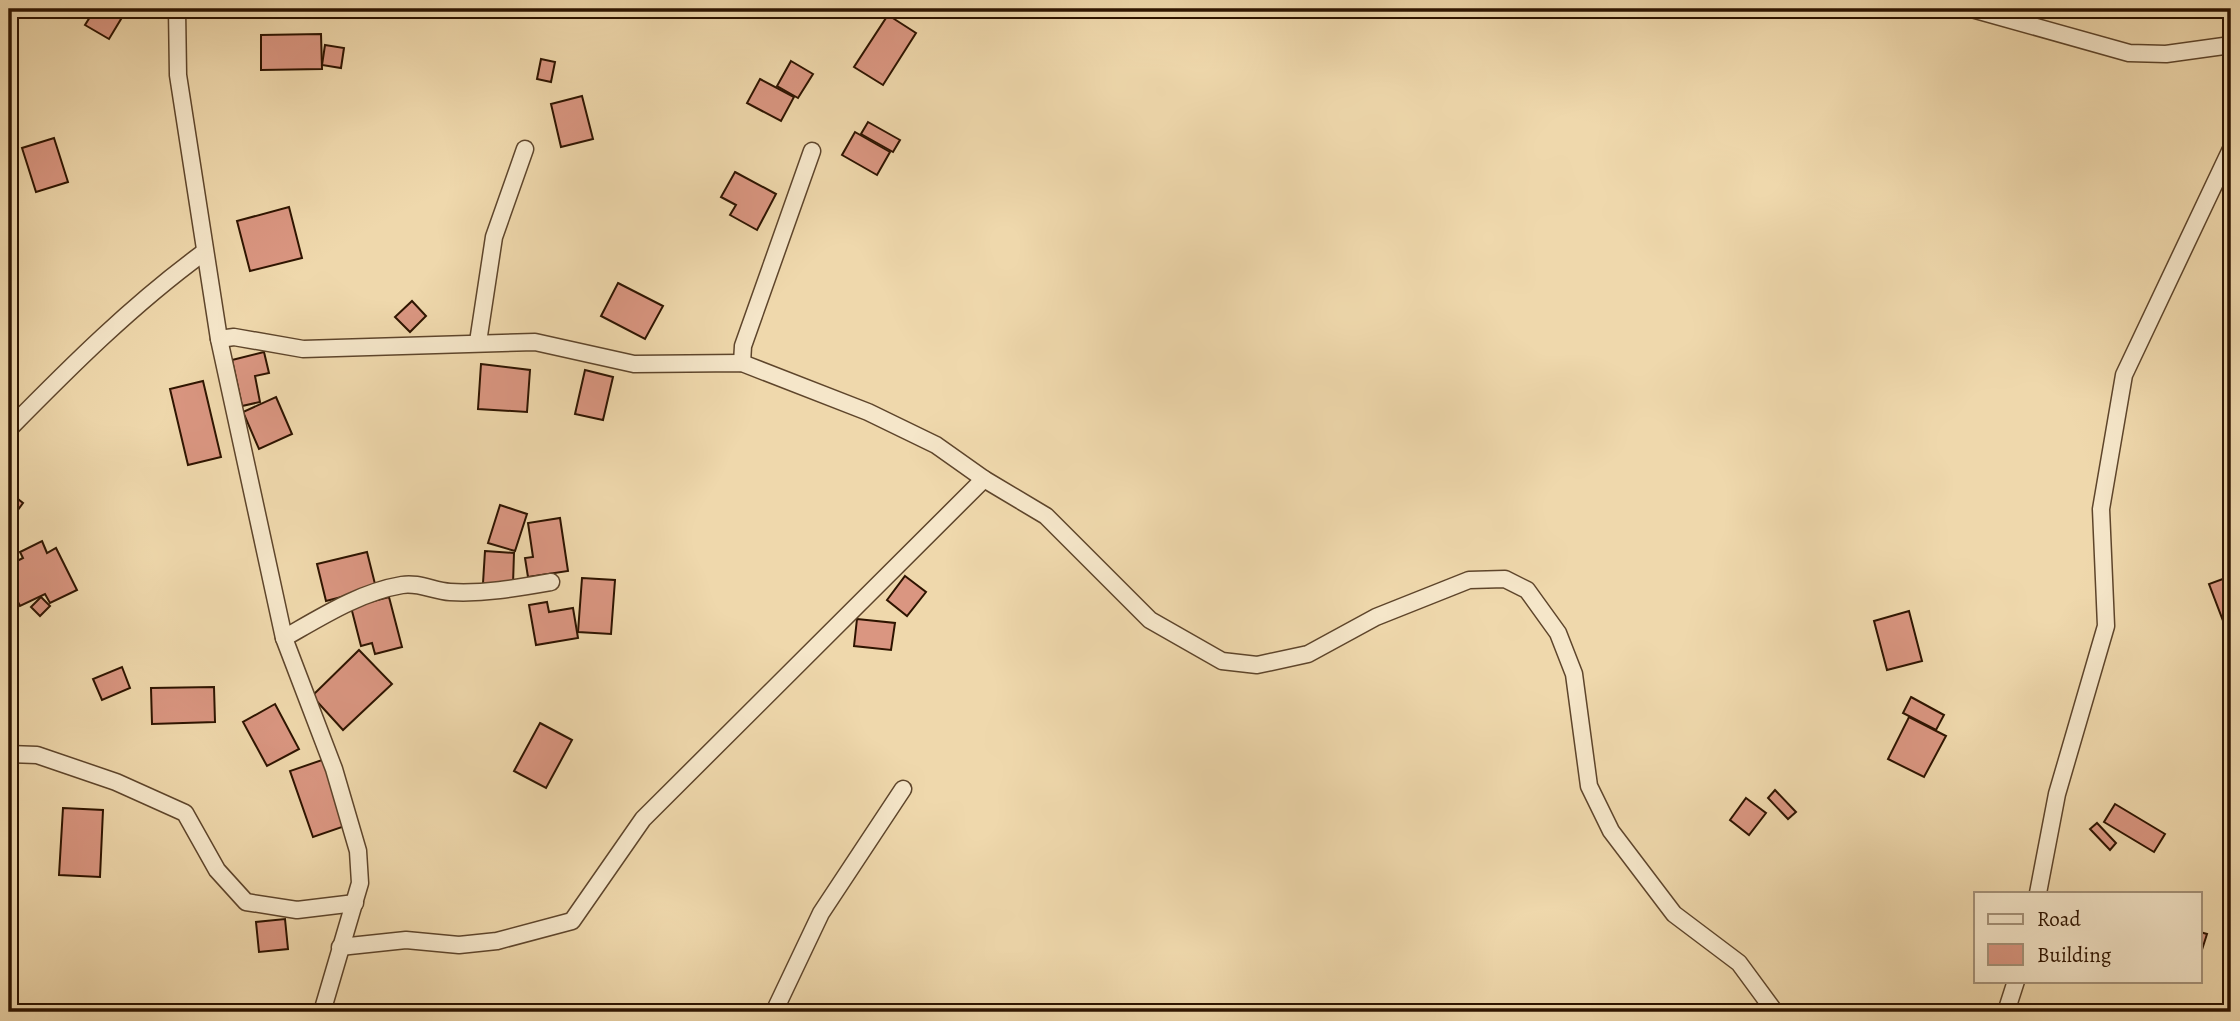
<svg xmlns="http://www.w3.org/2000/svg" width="2240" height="1021" font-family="Alegreya,serif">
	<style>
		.building { fill: #da9681; stroke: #2e1400; stroke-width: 2 }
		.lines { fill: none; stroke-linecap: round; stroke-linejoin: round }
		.minor-casing { stroke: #5e452b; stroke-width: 19 }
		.minor { stroke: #f5e6c9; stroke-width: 16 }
	</style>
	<rect width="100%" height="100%" fill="#efd8ac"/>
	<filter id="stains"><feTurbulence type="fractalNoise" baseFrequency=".00286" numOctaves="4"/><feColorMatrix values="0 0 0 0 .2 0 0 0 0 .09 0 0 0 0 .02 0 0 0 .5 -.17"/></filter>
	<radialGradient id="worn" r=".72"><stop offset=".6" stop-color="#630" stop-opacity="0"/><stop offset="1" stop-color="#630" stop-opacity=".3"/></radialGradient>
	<g class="building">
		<path d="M 95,9 L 103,9 L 121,19 L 109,39 L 85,25 Z"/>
		<path d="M 888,15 L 916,33 L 883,85 L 854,67 Z"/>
		<path d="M 321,34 L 322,69 L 261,70 L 261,35 Z"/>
		<path d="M 325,45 L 344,48 L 341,68 L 322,65 Z"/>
		<path d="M 541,59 L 555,62 L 551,82 L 537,79 Z"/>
		<path d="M 791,61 L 813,74 L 798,98 L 777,86 Z"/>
		<path d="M 760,79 L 794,97 L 781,121 L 747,103 Z"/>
		<path d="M 582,96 L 593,139 L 561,147 L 551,104 Z"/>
		<path d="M 868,122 L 900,140 L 893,152 L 861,134 Z"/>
		<path d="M 855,132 L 890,152 L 877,175 L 842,155 Z"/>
		<path d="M 54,138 L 68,182 L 36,192 L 22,148 Z"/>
		<path d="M 735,172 L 776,194 L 757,230 L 730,215 L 736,205 L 721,197 Z"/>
		<path d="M 289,207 L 302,258 L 250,271 L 237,221 Z"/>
		<path d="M 618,283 L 663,306 L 645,339 L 601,316 Z"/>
		<path d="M 412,301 L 426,316 L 410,332 L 395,317 Z"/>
		<path d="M 264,352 L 269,373 L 255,376 L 260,402 L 242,406 L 232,360 Z"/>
		<path d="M 481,364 L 530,370 L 527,412 L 478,409 Z"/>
		<path d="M 585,370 L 613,377 L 603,420 L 575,414 Z"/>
		<path d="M 203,381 L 221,457 L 188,465 L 170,389 Z"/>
		<path d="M 276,397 L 292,434 L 259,449 L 243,412 Z"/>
		<path d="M 9,492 L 23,503 L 9,522 Z"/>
		<path d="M 500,505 L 527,514 L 515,551 L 488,543 Z"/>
		<path d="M 560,518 L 568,571 L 528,577 L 525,558 L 533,557 L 528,523 Z"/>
		<path d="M 42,541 L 47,553 L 56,548 L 77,590 L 50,603 L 45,594 L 20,606 L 9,584 L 9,565 L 23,558 L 20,552 Z"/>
		<path d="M 485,551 L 514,553 L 513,584 L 483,583 Z"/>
		<path d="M 367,552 L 376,588 L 326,601 L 317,564 Z"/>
		<path d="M 905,576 L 926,592 L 907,616 L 887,600 Z"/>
		<path d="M 2231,576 L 2231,639 L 2230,639 L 2209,584 Z"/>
		<path d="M 582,578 L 615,580 L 611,634 L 578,632 Z"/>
		<path d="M 41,597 L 50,606 L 40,616 L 31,607 Z"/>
		<path d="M 389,597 L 402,647 L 375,654 L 372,643 L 361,646 L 351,607 Z"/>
		<path d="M 547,602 L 549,612 L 573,608 L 578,638 L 536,645 L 529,605 Z"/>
		<path d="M 1909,611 L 1922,661 L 1887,670 L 1874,621 Z"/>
		<path d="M 857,619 L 895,623 L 891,650 L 854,646 Z"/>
		<path d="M 359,650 L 392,684 L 343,730 L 312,696 Z"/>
		<path d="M 122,667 L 130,688 L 102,700 L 93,679 Z"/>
		<path d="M 214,687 L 215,722 L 152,724 L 151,688 Z"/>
		<path d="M 1911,697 L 1944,715 L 1936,730 L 1903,713 Z"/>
		<path d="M 275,704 L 299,749 L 267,766 L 243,722 Z"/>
		<path d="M 1909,717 L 1946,736 L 1924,777 L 1888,759 Z"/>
		<path d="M 540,723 L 572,740 L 546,788 L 514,771 Z"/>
		<path d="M 325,759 L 348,825 L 313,837 L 290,771 Z"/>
		<path d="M 1775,790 L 1796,812 L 1788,819 L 1768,798 Z"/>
		<path d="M 1746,798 L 1766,813 L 1749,835 L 1730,820 Z"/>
		<path d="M 2115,804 L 2165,834 L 2154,852 L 2104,822 Z"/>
		<path d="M 63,808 L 103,810 L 100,877 L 59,875 Z"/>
		<path d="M 2097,823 L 2116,843 L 2110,850 L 2090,829 Z"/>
		<path d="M 285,919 L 288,949 L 259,952 L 256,922 Z"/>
		<path d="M 2200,932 L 2207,934 L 2200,956 Z"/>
	</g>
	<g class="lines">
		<defs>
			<g id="minor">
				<path d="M 177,9 L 178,75 L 219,339 L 284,638 L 334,769 L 358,851 L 360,883 L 322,1012"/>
				<path d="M 1972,9 L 2129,53 L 2166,54 L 2231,45"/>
				<path d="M 219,339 L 234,337 L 303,349 L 535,342 L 634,364 L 742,363 L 868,412 L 936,445 L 984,479 L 1046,516 L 1150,620 L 1222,661 L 1257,665 L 1308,654 L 1376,617 L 1469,580 L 1505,579 L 1527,590 L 1558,633 L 1574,674 L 1589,786 L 1611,831 L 1674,914 L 1739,963 L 1775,1012"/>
				<path d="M 478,342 L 494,237 L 525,149"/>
				<path d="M 742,363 L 743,346 L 812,151"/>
				<path d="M 9,429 C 71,366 132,305 203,253"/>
				<path d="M 284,638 C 321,617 360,592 402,585 C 418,582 434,591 450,592 C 484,594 517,588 551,582"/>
				<path d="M 9,754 L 37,755 L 116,782 L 185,813 L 217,870 L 246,902 L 297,910 L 355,903"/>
				<path d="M 2038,893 L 2057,794 L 2106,626 L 2101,509 L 2124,375 L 2231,149"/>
				<path d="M 340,947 L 406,940 L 459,945 L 497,941 L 572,921 L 643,819 L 984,479"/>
				<path d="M 774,1012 L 821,913 L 903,789"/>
				<path d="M 2006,1012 L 2016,981"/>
			</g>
		</defs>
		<use href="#minor" class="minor-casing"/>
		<use href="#minor" class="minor"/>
	</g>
	<rect width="2240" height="1021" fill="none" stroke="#efd8ac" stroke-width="35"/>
	<rect x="10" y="10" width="2219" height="1000" fill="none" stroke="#2e1400" stroke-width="3.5"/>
	<rect x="18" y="18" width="2205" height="986" fill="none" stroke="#2e1400" stroke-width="2"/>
	<rect x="1974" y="892" width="228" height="91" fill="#f5e6c9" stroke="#a59279" stroke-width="2"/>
	<rect x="1988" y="914" width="35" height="10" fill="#f5e6c9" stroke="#a59279" stroke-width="2"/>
	<text x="2037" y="926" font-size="21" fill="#2e1400">Road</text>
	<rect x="1988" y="944" width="35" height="21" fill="#da9681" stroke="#a59279" stroke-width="2"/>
	<text x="2037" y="962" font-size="21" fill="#2e1400">Building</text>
	<rect width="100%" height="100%" filter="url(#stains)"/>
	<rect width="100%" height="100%" fill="url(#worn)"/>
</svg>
